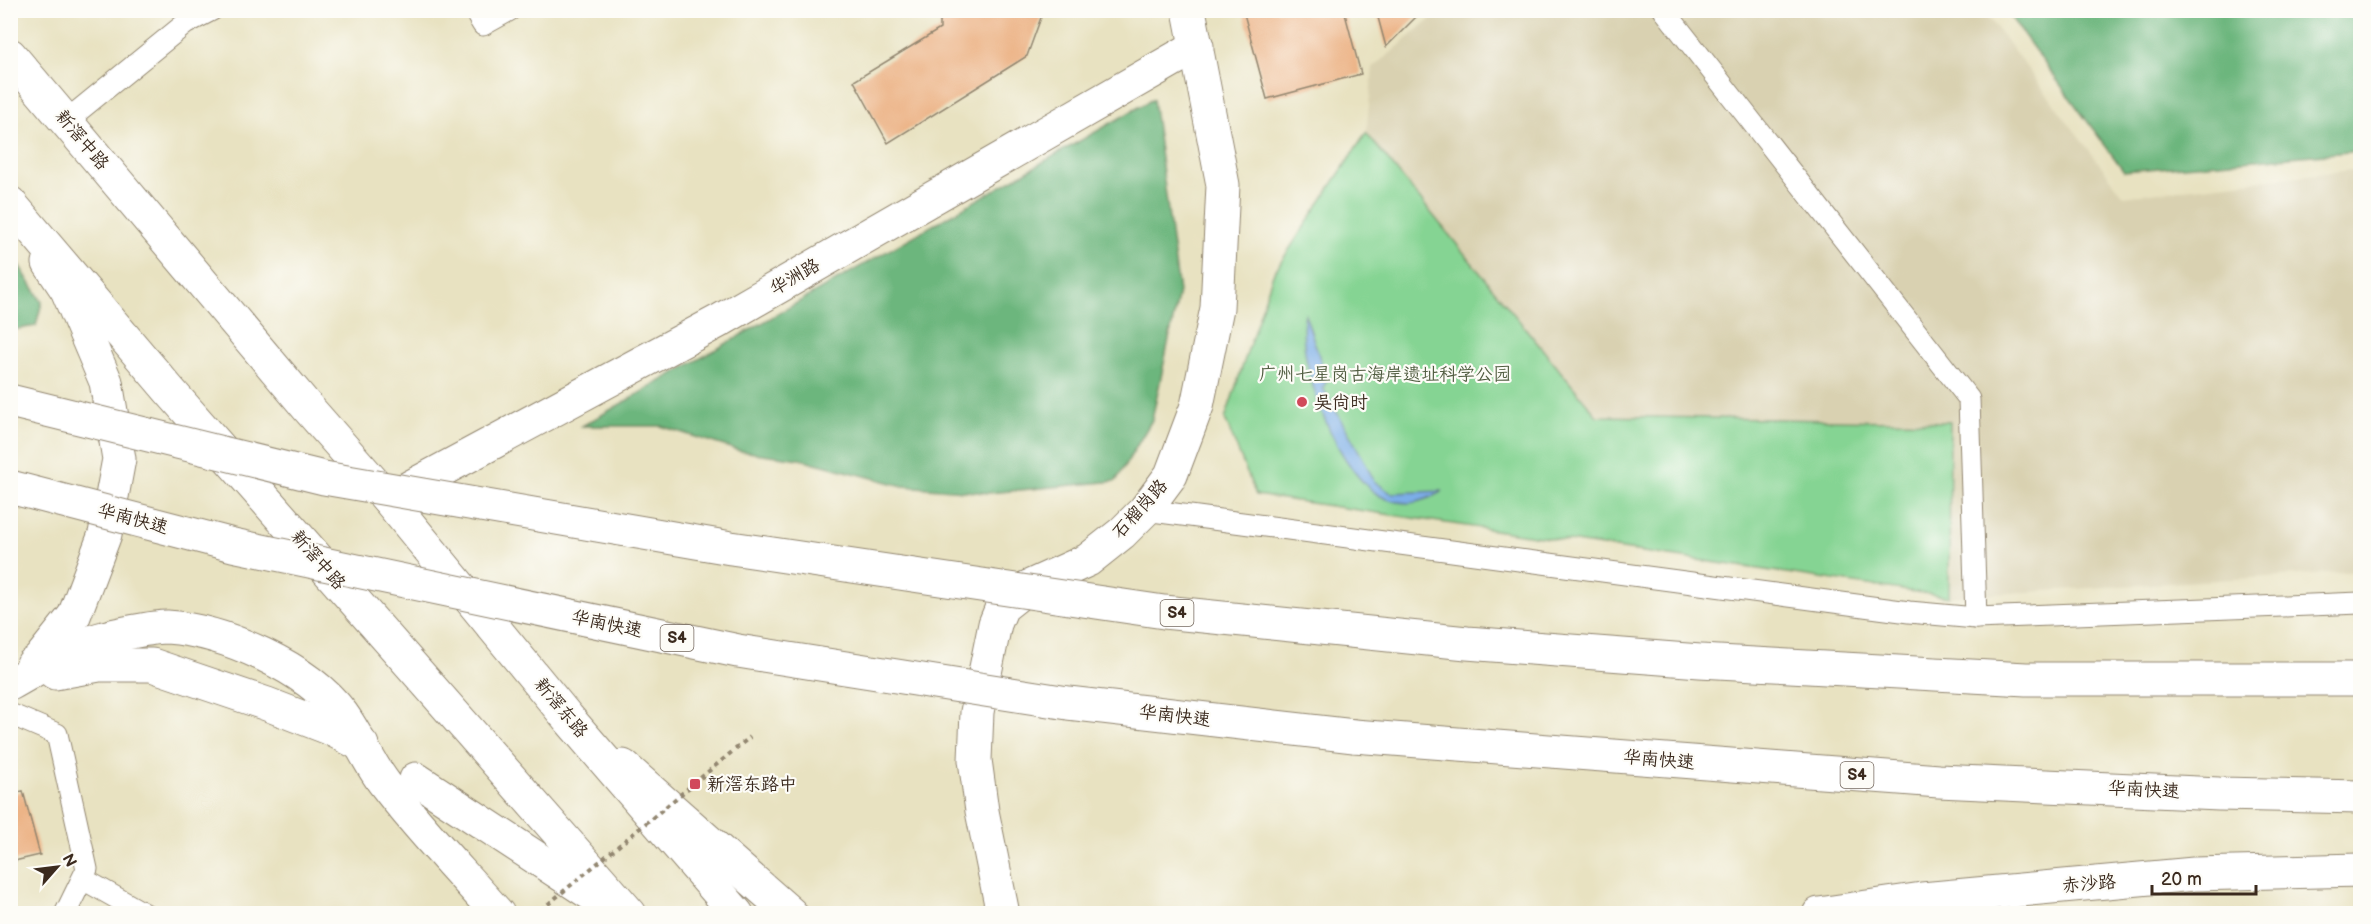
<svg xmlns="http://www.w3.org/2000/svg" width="2371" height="924" font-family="'Balsamiq Sans','LXGW WenKai TC',sans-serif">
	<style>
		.built { fill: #d9d1b1 }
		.green { fill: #85d493; stroke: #607f58; stroke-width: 1.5 }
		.forest { fill: #6cb67d; stroke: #54704e; stroke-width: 1.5 }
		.water { fill: #7caee8; stroke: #5c6c83; stroke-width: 1.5 }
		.building { fill: #ecb386 }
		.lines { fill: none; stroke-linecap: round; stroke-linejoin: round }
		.service-casing { stroke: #928670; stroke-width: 23 }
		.minor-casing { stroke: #928670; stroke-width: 35 }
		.secondary-casing { stroke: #928670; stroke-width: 35 }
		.trunk-casing { stroke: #928670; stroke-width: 35 }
		.motorway-casing { stroke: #928670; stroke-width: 35 }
		.service { stroke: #fff; stroke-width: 21 }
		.minor { stroke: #fff; stroke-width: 33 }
		.secondary { stroke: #fff; stroke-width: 33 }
		.trunk { stroke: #fff; stroke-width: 33 }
		.motorway { stroke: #fff; stroke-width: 33 }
		.motorway-bridge-casing { stroke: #928670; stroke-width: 35; stroke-linecap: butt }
		.path-bridge { stroke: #928670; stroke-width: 4; stroke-dasharray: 4.5 4.5; stroke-linecap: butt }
		.motorway-bridge { stroke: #fff; stroke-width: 33 }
		.poi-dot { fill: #d1495b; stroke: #fdfcf7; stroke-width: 2 }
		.labels { text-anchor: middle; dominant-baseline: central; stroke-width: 4.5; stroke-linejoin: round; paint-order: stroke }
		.shield { fill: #fdfcf7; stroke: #75695f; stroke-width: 1.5 }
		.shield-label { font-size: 16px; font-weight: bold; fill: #3b2a1e }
		.street-label { font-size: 18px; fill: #3b2a1e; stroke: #fdfcf7 }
		.park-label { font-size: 18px; fill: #515d41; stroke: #fdfcf7 }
		.poi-label { font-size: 18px; fill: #3b2a1e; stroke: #fdfcf7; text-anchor: start }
	</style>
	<rect width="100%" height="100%" fill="#fdfcf7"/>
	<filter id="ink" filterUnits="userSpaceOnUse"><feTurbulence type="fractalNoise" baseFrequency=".0167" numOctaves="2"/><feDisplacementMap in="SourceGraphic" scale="12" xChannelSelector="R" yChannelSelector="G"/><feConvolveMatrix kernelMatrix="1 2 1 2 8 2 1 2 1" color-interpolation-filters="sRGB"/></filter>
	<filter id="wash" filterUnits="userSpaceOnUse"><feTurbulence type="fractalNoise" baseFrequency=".008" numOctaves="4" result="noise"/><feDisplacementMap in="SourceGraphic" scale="24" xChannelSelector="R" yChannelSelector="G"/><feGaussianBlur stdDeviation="1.35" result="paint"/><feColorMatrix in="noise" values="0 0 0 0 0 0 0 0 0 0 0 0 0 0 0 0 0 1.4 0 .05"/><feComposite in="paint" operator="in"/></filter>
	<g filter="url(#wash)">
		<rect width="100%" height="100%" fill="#e8e2c1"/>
		<path class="built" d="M 1983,10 L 2124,196 L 2360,169 L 2360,571 L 1949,597 L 1950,422 L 1597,416 L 1366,133 L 1373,68 L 1440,11 Z"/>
		<path class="green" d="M 1366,133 L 1597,416 L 1950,422 L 1949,597 L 1256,495 L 1225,419 L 1273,274 Z"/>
		<g class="forest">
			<path d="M 2006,11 L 2360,11 L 2360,151 L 2124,171 Z"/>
			<path d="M 1153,99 L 1179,292 L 1152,420 L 1116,481 L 989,493 L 903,486 L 800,459 L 740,451 L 661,426 L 582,426 Z"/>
			<path d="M 10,251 L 42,302 L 36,326 L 11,330 Z"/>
		</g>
		<path class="water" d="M 1305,314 L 1327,380 L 1323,388 L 1365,462 L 1374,481 L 1391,493 L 1443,491 C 1423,502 1410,507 1387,499 C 1340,483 1294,360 1305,314 Z"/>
		<g id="blocks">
			<g class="building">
				<path d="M 940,10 L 1043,10 L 1043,12 L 1027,56 L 888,143 L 854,81 L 940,29 Z"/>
				<path d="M 1243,10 L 1344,10 L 1361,74 L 1267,99 Z"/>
				<path d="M 1376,10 L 1423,10 L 1386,47 Z"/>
				<path d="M 23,791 L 40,855 L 10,862 L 10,794 Z"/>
			</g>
		</g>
	</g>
	<g filter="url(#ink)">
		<use href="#blocks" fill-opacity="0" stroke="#928670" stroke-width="1.5"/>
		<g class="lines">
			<defs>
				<g id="service">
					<path d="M 474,10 L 483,25 L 510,10"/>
					<path d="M 1664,10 L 1969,399 L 1976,618"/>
					<path d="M 66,121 L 185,24 L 212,10"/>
					<path d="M 1145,510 L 1909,612 L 1976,618 L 2360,603"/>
					<path d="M 10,714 L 57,734 L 87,869 L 65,914"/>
					<path d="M 83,879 L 145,914"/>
				</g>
				<path id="minor" d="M 388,499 L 719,321 L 1197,46"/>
				<g id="secondary">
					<path d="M 33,664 L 39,660 L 74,616 L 105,534 L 119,459 L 106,382 L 67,290 L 49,263"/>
					<path d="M 55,673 L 99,665 L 152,665 L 267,704 L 329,728 L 362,745"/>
					<path d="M 10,684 C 39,668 68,648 100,639 C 114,635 153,627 167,627 C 224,631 307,667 342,714 C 358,736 368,762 385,784 C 419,829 460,871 498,914"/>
					<path d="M 623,766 L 791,914"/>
					<path d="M 1003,914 L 982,811 L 975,760 L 977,712 L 995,624 L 1002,607 L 1026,588 L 1088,560 L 1122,533 L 1145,510 L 1171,475 L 1197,406 L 1217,308 L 1223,185 L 1189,10"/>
					<path d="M 1819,914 L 1922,899 L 2194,874 L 2360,870"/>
				</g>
				<g id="trunk">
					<path d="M 10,55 L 308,408 L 388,499 L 568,718 L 737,914"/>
					<path d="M 10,203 L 169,390 L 630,914"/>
					<path d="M 416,779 L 605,903"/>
				</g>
				<path id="motorway" d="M 1354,736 L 1939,781 L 2219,794 L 2360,797"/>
			</defs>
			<use href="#service" class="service-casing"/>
			<use href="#minor" class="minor-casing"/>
			<use href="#secondary" class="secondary-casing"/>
			<use href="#trunk" class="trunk-casing"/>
			<use href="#motorway" class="motorway-casing"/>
			<use href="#service" class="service"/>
			<use href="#minor" class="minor"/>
			<use href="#secondary" class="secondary"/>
			<use href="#trunk" class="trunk"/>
			<use href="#motorway" class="motorway"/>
			<defs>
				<g id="motorway-bridge">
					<path d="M 10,401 L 324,478 L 731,548 L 1164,612 L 1467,643 L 1700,661 L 2026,679 L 2360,679"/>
					<path d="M 10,487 L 233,545 L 738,651 L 1068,703 L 1354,736"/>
				</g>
			</defs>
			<use href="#motorway-bridge" class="motorway-bridge-casing"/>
			<path class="path-bridge" d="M 541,910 L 750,737"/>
			<use href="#motorway-bridge" class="motorway-bridge"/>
		</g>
	</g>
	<g class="poi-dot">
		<circle cx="1302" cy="402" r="6"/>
		<rect x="689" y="778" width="12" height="12" rx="3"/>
	</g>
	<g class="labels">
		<g class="shield">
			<rect x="1160.5" y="600" width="33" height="26" rx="4.5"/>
			<rect x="660.5" y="625" width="33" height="26" rx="4.5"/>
			<rect x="1840.5" y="762" width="33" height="26" rx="4.5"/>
		</g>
		<g class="shield-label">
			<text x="1177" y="613">S4</text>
			<text x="677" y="638">S4</text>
			<text x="1857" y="775">S4</text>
		</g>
		<g class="street-label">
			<text transform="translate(82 140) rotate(50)">新滘中路</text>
			<text transform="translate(795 277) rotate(-30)">华洲路</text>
			<text transform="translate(1140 509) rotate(-48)">石榴岗路</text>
			<text transform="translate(133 519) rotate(15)">华南快速</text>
			<text transform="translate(318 560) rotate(49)">新滘中路</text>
			<text transform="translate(607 624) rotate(12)">华南快速</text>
			<text transform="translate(561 708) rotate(50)">新滘东路</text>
			<text transform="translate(1175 716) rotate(7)">华南快速</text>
			<text transform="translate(1659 760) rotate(5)">华南快速</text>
			<text transform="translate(2144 790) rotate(3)">华南快速</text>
			<text transform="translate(2089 884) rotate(-5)">赤沙路</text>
		</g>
		<g class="park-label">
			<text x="1385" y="374">广州七星岗古海岸遗址科学公园</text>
		</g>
		<g class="poi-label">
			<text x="1314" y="402">吴尚时</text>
			<text x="707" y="784">新滘东路中</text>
		</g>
	</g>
	<rect width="2371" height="924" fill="none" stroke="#fdfcf7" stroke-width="36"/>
	<g transform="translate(57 867) rotate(62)" stroke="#fdfcf7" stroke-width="4.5" paint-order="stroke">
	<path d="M0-4.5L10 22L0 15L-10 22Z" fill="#3b2a1e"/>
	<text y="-9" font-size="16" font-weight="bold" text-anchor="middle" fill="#3b2a1e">N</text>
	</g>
	<path d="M2152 885v9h104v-9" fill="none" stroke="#3b2a1e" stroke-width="3"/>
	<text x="2161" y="885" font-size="18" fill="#3b2a1e" stroke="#fdfcf7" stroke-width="4.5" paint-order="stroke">20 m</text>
</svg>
